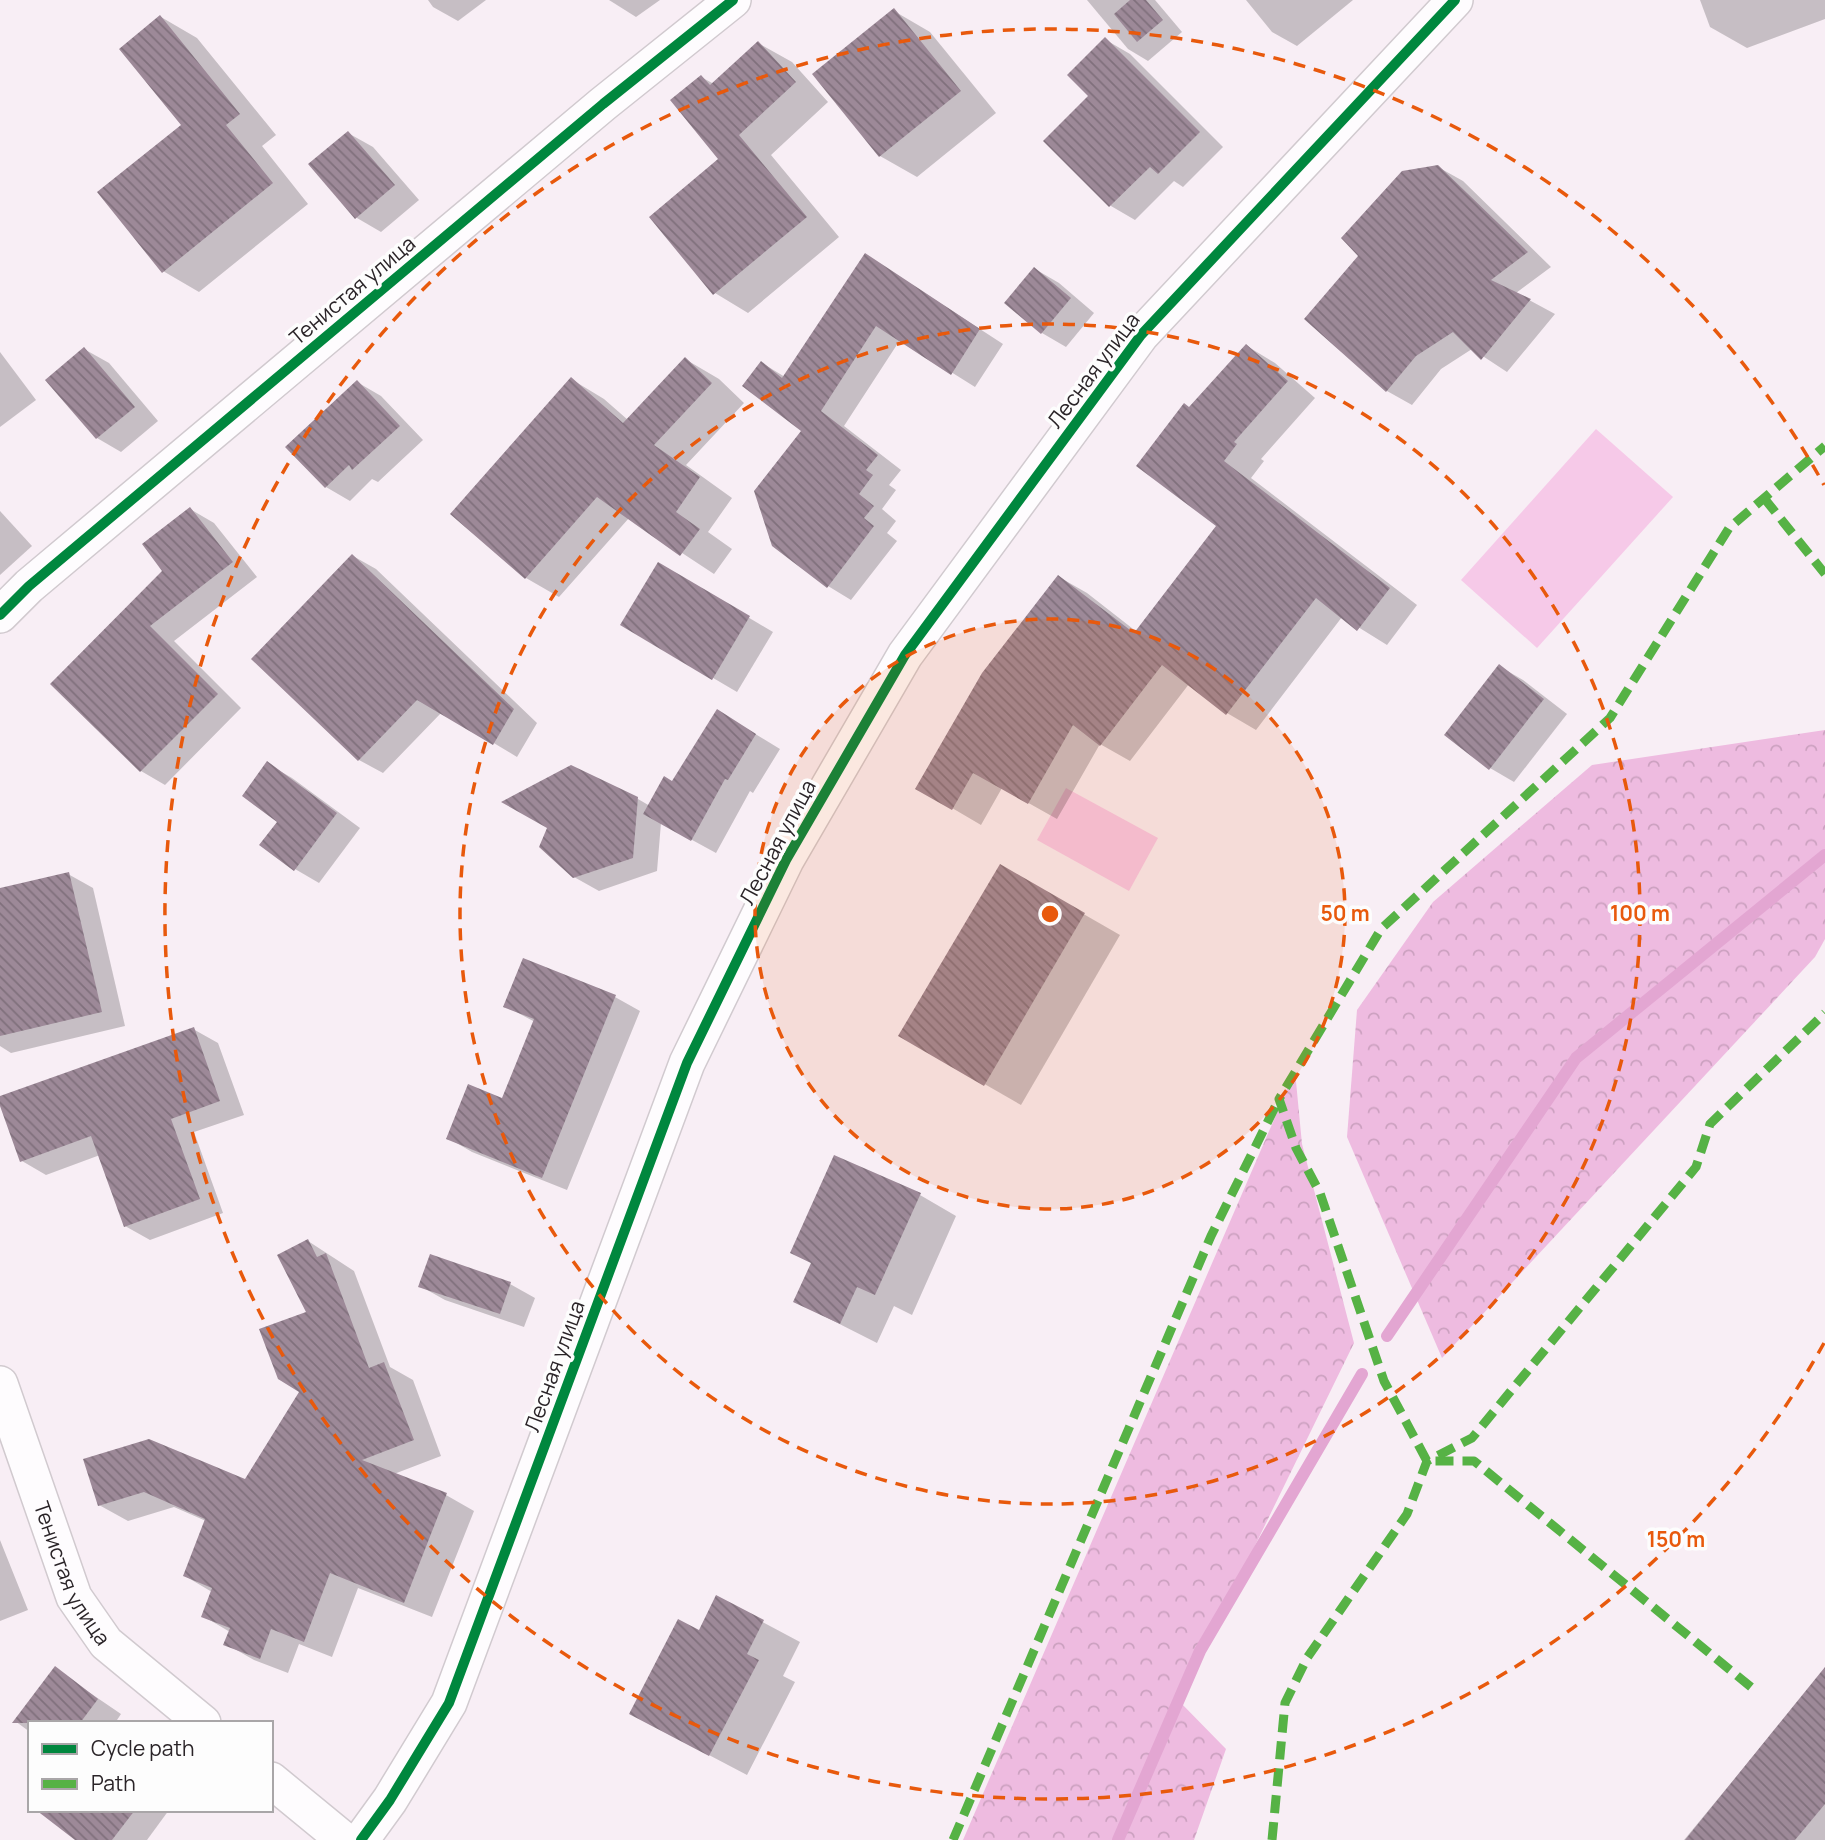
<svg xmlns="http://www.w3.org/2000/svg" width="1825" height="1840" font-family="Manrope,sans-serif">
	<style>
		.forest { fill: url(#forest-crowns) }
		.pitch { fill: #f6c9e8 }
		.shadow { fill: #0003 }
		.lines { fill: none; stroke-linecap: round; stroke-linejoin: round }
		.stream { stroke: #e3a6d2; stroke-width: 12 }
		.building { fill: url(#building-back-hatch) }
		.street-casing { stroke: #d1cacf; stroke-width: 38 }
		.street { stroke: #fefcfe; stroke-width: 35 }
		.quiet { stroke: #56b245; stroke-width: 9; stroke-dasharray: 18 9; stroke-linecap: butt }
		.cycleway-casing { stroke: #fdfdfd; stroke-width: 15 }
		.cycleway { stroke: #00873e; stroke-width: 10 }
		.ring { fill: none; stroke: #e8590c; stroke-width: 3.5; stroke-dasharray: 12 9 }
		.labels { text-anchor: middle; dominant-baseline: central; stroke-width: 7; stroke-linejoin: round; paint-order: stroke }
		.street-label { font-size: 21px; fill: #2a2428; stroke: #fdfdfd }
		.centre { fill: #e8590c; stroke: #fdfdfd; stroke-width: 3.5 }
		.ring-label { font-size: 21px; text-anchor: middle; font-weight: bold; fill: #e8590c; stroke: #fdfdfd; stroke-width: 7; stroke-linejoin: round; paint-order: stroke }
	</style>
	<defs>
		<pattern id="forest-crowns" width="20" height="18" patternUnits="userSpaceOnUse" patternTransform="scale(1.75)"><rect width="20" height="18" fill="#eebbe0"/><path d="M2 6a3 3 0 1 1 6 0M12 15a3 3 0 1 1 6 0" fill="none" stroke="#cca1c0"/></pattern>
		<pattern id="building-back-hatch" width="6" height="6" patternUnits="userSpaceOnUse" patternTransform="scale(1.75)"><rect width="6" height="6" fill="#9d8998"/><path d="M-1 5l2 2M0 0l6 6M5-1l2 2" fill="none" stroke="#80707c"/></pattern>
	</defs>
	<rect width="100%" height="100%" fill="#f8eef5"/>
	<g class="forest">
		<path d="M 1825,730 L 1825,939 L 1815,957 L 1442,1358 L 1347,1137 L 1357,1010 L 1433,902 L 1592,765 Z"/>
		<path d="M 1295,1071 L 1302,1144 L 1354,1343 L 1179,1701 L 1226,1749 L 1194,1840 L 963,1840 Z"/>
	</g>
	<g class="pitch">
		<path d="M 1596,429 L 1673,497 L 1537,648 L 1461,580 Z"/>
		<path d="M 1066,788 L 1158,838 L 1129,891 L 1037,840 Z"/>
	</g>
	<g class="shadow">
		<path d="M 428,0 L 486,0 L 458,21 L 433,7 Z"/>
		<path d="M 609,0 L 660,0 L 636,17 Z"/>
		<path d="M 1087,0 L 1155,0 L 1182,32 L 1148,61 L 1128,49 Z"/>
		<path d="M 1246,0 L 1353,0 L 1297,46 L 1272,32 Z"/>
		<path d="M 1700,0 L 1825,0 L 1825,19 L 1747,48 L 1710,27 Z"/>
		<path d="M 894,11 L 930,32 L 996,113 L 917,177 L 880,156 Z"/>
		<path d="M 161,17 L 197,38 L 276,135 L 262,146 L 308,204 L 199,292 L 163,271 L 183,125 Z"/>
		<path d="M 1106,40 L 1130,54 L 1223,147 L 1183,187 L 1174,181 L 1135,220 L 1111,206 L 1046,141 L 1091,96 Z"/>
		<path d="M 758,43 L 792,62 L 828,102 L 771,155 L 839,237 L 748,313 L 715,293 L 721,159 L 701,77 L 714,84 Z"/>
		<path d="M 348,133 L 373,147 L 419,200 L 381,232 L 357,218 L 311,164 Z"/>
		<path d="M 1438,167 L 1463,181 L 1551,267 L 1516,293 L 1555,314 L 1507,372 L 1472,349 L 1441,369 L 1412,405 L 1387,391 L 1307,319 Z"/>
		<path d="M 1035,269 L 1059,283 L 1094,313 L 1066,347 L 1042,333 Z"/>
		<path d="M 889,270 L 1003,344 L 975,387 L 900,340 L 844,426 L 901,470 L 889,485 L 896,490 L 882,509 L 896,521 L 887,533 L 897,541 L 851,600 L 828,586 L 804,431 L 762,363 L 785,377 Z"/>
		<path d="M 1247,346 L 1275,363 L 1315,398 L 1261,459 L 1264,461 L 1251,478 L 1417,605 L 1387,645 L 1342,617 L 1256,730 L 1227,713 L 1189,684 L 1130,761 L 1100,744 L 1057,819 L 1002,788 L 981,825 L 918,788 L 1059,577 L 1087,593 L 1137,632 L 1219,526 L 1190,409 Z"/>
		<path d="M 84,349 L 109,363 L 158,421 L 121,452 L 97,438 Z"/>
		<path d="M 0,352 L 36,400 L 0,427 Z"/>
		<path d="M 685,359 L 719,379 L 744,403 L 686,465 L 732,498 L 708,532 L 732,549 L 714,574 L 629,518 L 559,597 L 526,578 L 571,379 L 604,399 L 628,420 Z"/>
		<path d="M 357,382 L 381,396 L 423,440 L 378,482 L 372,479 L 350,501 L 326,487 Z"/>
		<path d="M 190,509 L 214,523 L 257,577 L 174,641 L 241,708 L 165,785 L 141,771 L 53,684 L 165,571 Z"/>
		<path d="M 0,511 L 32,546 L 0,575 Z"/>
		<path d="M 353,556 L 376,569 L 537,723 L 517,757 L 442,712 L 383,773 L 359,760 L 254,659 Z"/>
		<path d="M 659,564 L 773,632 L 737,692 L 623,625 Z"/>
		<path d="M 1499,666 L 1523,680 L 1567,714 L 1514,782 L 1490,768 Z"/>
		<path d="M 742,726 L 780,749 L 753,793 L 750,791 L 716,853 L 661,823 L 657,871 L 599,891 L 574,877 L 638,799 L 650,806 Z"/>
		<path d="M 268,764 L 292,778 L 360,828 L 319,883 L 295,869 L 279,822 Z"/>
		<path d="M 1000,866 L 1120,935 L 1021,1105 L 901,1036 Z"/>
		<path d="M 68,874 L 93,888 L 125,1026 L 11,1053 L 0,1046 L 0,890 Z"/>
		<path d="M 615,997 L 640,1011 L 567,1190 L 472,1152 L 448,1138 L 503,1100 L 535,1022 L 505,1006 Z"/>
		<path d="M 193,1029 L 218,1043 L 244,1115 L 194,1132 L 223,1213 L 150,1240 L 125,1226 L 100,1155 L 46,1175 L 22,1161 L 0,1098 Z"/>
		<path d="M 920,1195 L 956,1216 L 912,1315 L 894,1306 L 877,1343 L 796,1302 L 813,1264 L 792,1253 Z"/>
		<path d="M 308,1241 L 354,1271 L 390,1367 L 413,1380 L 441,1456 L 394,1474 L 446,1495 L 474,1511 L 432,1617 L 358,1588 L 332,1657 L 299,1644 L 288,1673 L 254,1660 L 226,1644 L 230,1632 L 203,1616 L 212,1592 L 185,1576 L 206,1521 L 174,1507 L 128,1521 L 99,1505 L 86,1460 L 246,1481 L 302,1391 L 309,1313 Z"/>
		<path d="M 510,1284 L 535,1298 L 524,1327 L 445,1300 L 420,1286 Z"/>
		<path d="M 0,1540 L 28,1610 L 0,1621 Z"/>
		<path d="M 717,1598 L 800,1642 L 783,1676 L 795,1682 L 747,1775 L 631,1714 L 699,1632 Z"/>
		<path d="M 55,1669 L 121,1714 L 115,1723 L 30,1723 L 30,1732 L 15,1721 Z"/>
		<path d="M 1825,1669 L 1825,1840 L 1684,1840 Z"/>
		<path d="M 46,1810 L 169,1810 L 147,1840 L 78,1840 Z"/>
	</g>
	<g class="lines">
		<g class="stream">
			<path d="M 1387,1336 L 1576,1058 L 1825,855"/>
			<path d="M 1118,1840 L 1200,1651 L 1362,1374"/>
		</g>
	</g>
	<g class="building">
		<path d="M 1130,0 L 1146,0 L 1163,20 L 1137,42 L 1114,14 Z"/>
		<path d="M 894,8 L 961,91 L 879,157 L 812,74 Z"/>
		<path d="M 160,15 L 240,114 L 226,125 L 273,183 L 162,273 L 97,192 L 181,125 L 119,49 Z"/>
		<path d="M 1105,37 L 1200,132 L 1158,174 L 1150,167 L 1109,207 L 1043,141 L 1088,96 L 1067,75 Z"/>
		<path d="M 758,41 L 796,82 L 739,135 L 807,217 L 713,295 L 649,217 L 718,159 L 670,100 L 701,75 L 710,85 Z"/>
		<path d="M 348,131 L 395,185 L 355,219 L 308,164 Z"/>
		<path d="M 1438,165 L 1528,252 L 1491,280 L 1531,299 L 1481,360 L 1453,332 L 1416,356 L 1386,392 L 1304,319 L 1358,256 L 1341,238 L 1402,171 Z"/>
		<path d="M 865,253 L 980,329 L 951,375 L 876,326 L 821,411 L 878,455 L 866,470 L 873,475 L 859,494 L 874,506 L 864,518 L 874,526 L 827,588 L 772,546 L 754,491 L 801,431 L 742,386 L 761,361 L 782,378 Z"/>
		<path d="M 1034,267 L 1071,298 L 1041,334 L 1004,303 Z"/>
		<path d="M 1246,344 L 1288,381 L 1234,442 L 1237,444 L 1224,461 L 1390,588 L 1357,631 L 1316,598 L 1226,715 L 1162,665 L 1100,746 L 1073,725 L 1028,804 L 973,773 L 952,810 L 915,789 L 982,673 L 1058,575 L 1134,633 L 1216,526 L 1136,466 L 1184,403 L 1189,407 Z"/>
		<path d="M 84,347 L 135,407 L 96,439 L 45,380 Z"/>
		<path d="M 685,357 L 712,383 L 654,445 L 700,477 L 676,512 L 700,529 L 680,556 L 597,497 L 525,579 L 450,514 L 571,377 L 623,423 Z"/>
		<path d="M 357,380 L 400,426 L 352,470 L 349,465 L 325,488 L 285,447 Z"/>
		<path d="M 190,507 L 233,562 L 150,626 L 218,694 L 140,772 L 50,684 L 162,571 L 142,544 Z"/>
		<path d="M 352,554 L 514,709 L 493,745 L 417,700 L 358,761 L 251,659 Z"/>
		<path d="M 658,562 L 750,616 L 712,680 L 620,625 Z"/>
		<path d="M 1499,664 L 1544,699 L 1489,770 L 1444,735 Z"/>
		<path d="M 717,709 L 756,734 L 728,780 L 725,779 L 691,841 L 643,814 L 664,776 L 672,781 Z"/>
		<path d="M 267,761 L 337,813 L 294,871 L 259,845 L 277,822 L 242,796 Z"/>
		<path d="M 571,765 L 638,797 L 633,858 L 573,878 L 539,847 L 547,828 L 501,802 Z"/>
		<path d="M 1000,864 L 1085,913 L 984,1086 L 898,1036 Z"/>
		<path d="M 69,872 L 102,1012 L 0,1036 L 0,888 Z"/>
		<path d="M 523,958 L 616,995 L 542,1178 L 446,1139 L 468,1084 L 502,1098 L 534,1019 L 503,1007 Z"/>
		<path d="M 194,1027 L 220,1101 L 171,1119 L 200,1199 L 124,1227 L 91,1136 L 20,1162 L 0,1106 L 0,1096 Z"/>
		<path d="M 834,1155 L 921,1193 L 875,1295 L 857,1287 L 840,1324 L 793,1302 L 811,1263 L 790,1253 Z"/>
		<path d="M 308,1239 L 317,1257 L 326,1253 L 369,1368 L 384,1362 L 414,1440 L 362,1460 L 447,1493 L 404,1603 L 330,1573 L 304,1642 L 271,1629 L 260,1659 L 223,1645 L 230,1628 L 201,1617 L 212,1588 L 183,1576 L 205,1519 L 144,1492 L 98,1506 L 83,1459 L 149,1439 L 245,1479 L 299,1392 L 278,1379 L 259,1329 L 306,1312 L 277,1255 Z"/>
		<path d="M 430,1254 L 511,1282 L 500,1314 L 418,1287 Z"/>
		<path d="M 716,1595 L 764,1620 L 747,1654 L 759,1660 L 709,1756 L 629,1714 L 678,1619 L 699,1630 Z"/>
		<path d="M 55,1666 L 98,1699 L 80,1723 L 12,1723 Z"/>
		<path d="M 1825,1667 L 1825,1804 L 1795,1840 L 1685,1840 Z"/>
		<path d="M 36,1810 L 135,1810 L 112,1840 L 75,1840 Z"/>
	</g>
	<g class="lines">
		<defs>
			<g id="street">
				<path d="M 0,615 L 29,586 L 603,104 L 733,0"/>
				<path id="s1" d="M 0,1384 L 74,1597 L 106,1643 L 203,1723"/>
				<path d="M 271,1780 L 344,1840"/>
				<path d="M 361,1840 L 390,1800 L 449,1703 L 687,1063 L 786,860 L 905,655 L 1141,335 L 1455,0"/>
			</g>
		</defs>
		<use href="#street" class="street-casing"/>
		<use href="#street" class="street"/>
		<g class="quiet">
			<path d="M 1764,498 L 1825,574"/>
			<path d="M 1751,1687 L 1474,1461 L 1427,1461 L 1384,1381 L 1320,1193 L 1296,1148 L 1279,1099 L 1381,929 L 1610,718 L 1729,528 L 1825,446"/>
			<path d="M 953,1840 L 1211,1236 L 1279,1099"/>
			<path d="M 1272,1840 L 1285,1703 L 1307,1658 L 1407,1514 L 1427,1461 L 1472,1438 L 1696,1167 L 1710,1124 L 1825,1013"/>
		</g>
		<defs>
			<g id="cycleway">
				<path d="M 0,615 L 29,586 L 603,104 L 733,0"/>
				<path d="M 361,1840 L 390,1800 L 449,1703 L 687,1063 L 786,860 L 905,655 L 1141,335 L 1455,0"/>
			</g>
		</defs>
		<use href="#cycleway" class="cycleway-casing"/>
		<use href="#cycleway" class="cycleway"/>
	</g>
	<circle cx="1050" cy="914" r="295" fill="#e8590c" fill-opacity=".12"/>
	<g class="ring">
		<circle cx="1050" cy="914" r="295"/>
		<circle cx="1050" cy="914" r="590"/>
		<path d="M1824 1343A885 885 0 1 1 1824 485"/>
	</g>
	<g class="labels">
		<g class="street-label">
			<text transform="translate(352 290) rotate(-40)">Тенистая улица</text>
			<text transform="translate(1093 370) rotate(-53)">Лесная улица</text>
			<text transform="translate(777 842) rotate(-62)">Лесная улица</text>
			<text transform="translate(554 1366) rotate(-70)">Лесная улица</text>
			<text stroke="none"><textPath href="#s1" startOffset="203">Тенистая улица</textPath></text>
		</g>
	</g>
	<circle cx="1050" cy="914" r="10" class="centre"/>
	<g class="ring-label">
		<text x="1345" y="921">50 m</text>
		<text x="1640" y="921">100 m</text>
		<text x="1676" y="1547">150 m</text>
	</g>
	<rect x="28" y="1721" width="245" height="91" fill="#fdfdfd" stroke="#a9a6a8" stroke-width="2"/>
	<rect x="42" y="1744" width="35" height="10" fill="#00873e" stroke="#a9a6a8" stroke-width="2"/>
	<text x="91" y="1756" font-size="21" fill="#2a2428">Cycle path</text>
	<rect x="42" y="1779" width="35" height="10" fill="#56b245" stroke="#a9a6a8" stroke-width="2"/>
	<text x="91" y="1791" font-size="21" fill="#2a2428">Path</text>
</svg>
